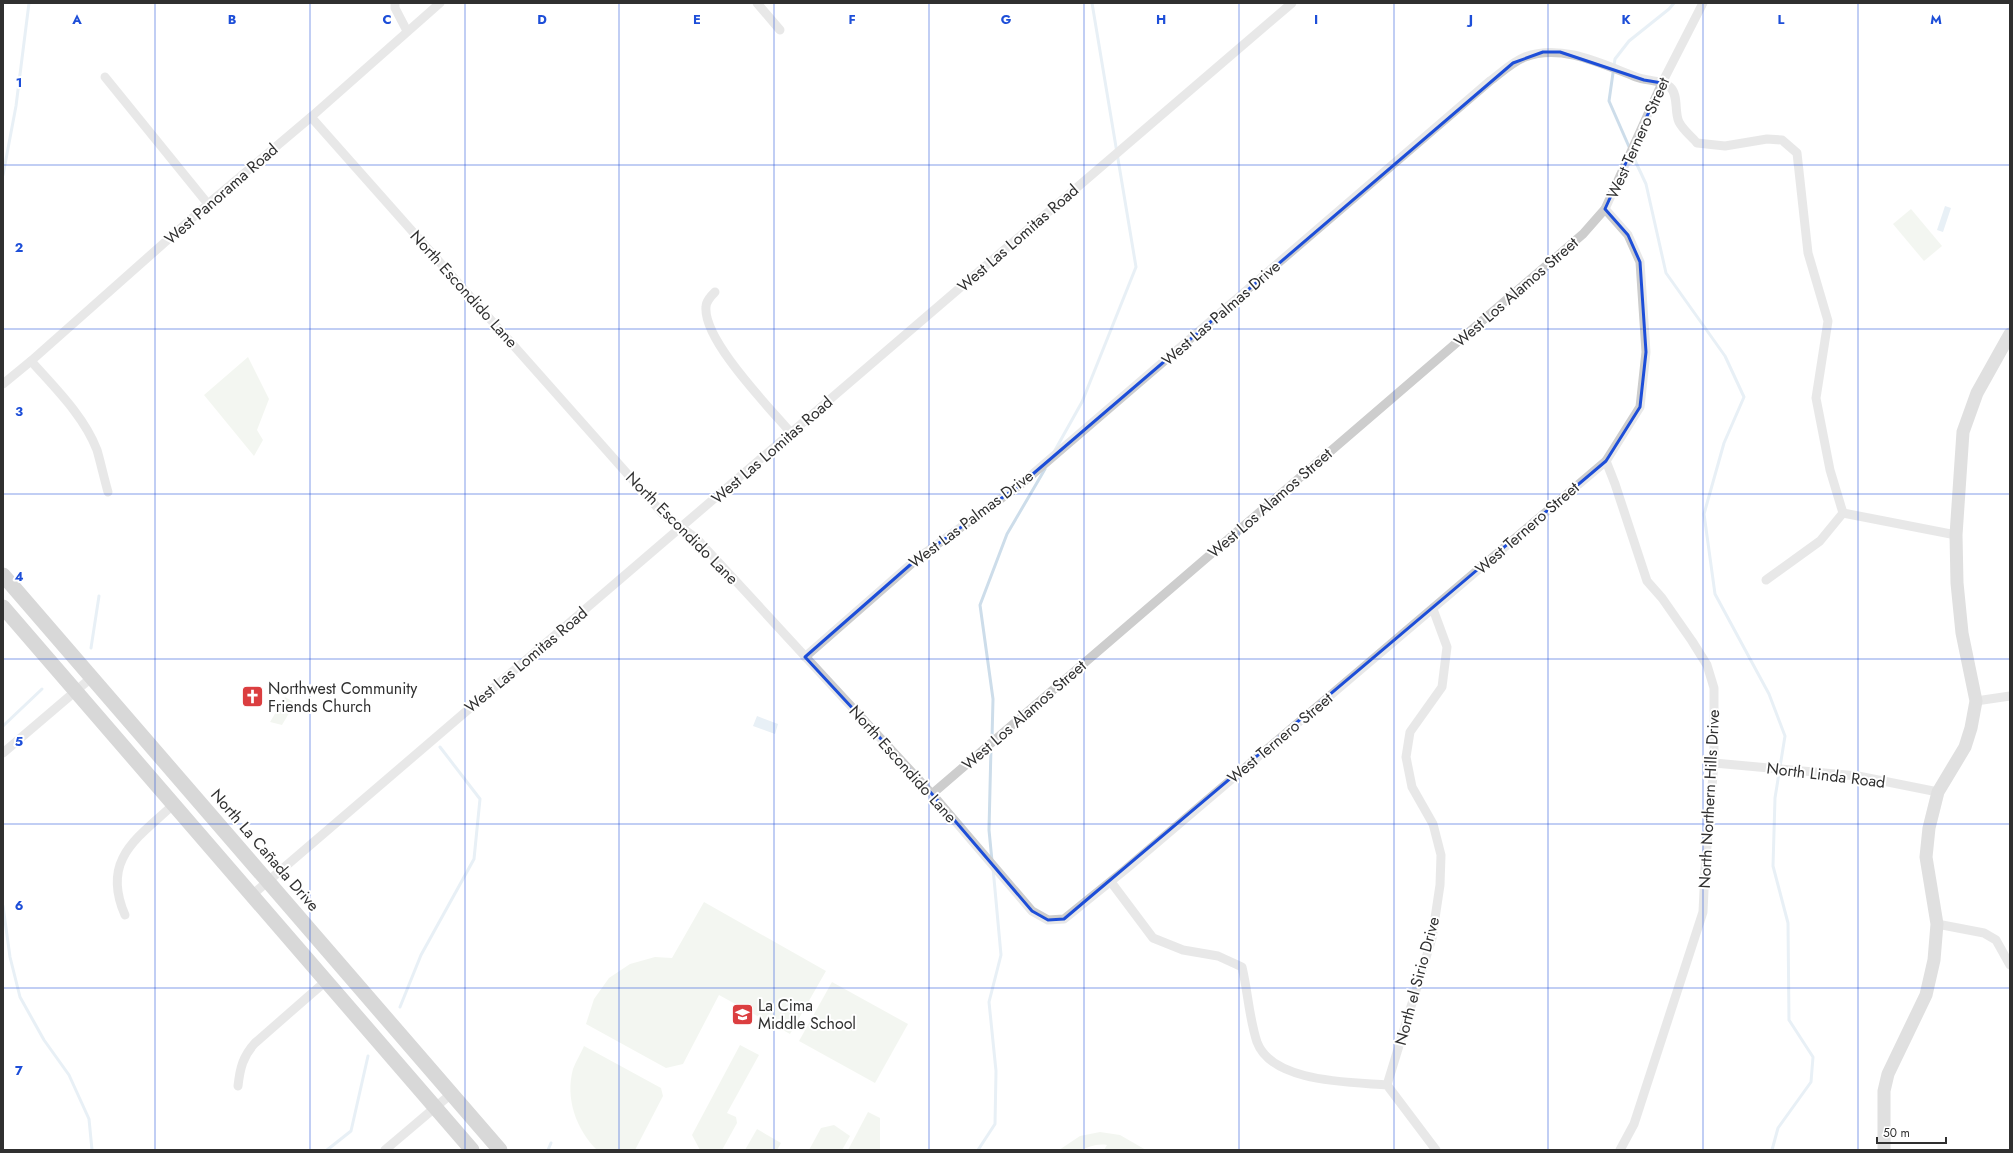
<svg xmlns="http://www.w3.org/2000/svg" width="2013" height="1153" font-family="Jost,sans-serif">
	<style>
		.green { fill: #e5ecdf }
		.water { fill: #cdddea }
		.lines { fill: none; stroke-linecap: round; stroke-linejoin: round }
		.stream { stroke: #cdddea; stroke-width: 3 }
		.street { stroke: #cdcdcd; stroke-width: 9 }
		.secondary { stroke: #bababa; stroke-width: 13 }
		.primary { stroke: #a8a8a8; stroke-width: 15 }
		.marked { fill: none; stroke: #1d4ed8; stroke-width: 3; stroke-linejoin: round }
		.grid { fill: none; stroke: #1d4ed8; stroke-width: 1; stroke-opacity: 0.55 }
		.labels { text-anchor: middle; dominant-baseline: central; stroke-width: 4; stroke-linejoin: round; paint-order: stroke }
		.street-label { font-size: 16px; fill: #303030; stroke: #fff }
		.poi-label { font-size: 16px; fill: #303030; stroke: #fff; text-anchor: start }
		.grid-label { font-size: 13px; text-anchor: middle; font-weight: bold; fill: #1d4ed8; stroke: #fff; stroke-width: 4; stroke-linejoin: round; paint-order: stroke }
	</style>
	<rect width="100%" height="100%" fill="#fff"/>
	<g class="green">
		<path d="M 1911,209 L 1942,246 L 1924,261 L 1893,224 Z"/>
		<path d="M 248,357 L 269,399 L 257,430 L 263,440 L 254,456 L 204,395 Z"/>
		<path d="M 285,697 L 295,703 L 282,725 L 270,722 Z"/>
		<path d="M 704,902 L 826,971 L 790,1034 L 719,995 L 683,1064 L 666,1068 L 586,1024 L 594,999 L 609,978 L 630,964 L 655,957 L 672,958 Z"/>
		<path d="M 832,982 L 908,1024 L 875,1083 L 799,1041 Z"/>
		<path d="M 740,1045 L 759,1055 L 727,1113 L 736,1117 L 737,1123 L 722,1150 L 700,1150 L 692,1135 Z"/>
		<path d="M 584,1046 L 661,1088 L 663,1096 L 635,1150 L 597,1150 C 576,1129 565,1098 573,1069 C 576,1061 581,1053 584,1046 Z"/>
		<path d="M 868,1112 L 880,1118 L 880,1150 L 848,1150 Z"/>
		<path d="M 834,1125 L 850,1136 L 842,1150 L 809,1150 L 821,1128 Z"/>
		<path d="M 757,1129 L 781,1143 L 777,1150 L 745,1150 Z"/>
		<path d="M 1100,1132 L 1120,1135 L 1146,1150 L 1104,1150 L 1107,1145 C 1096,1143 1089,1148 1078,1150 C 1072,1151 1065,1150 1059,1150 L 1080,1136 Z"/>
	</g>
	<g class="water">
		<path d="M 1945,206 L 1951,208 L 1943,232 L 1937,230 Z"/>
		<path d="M 757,716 L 778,724 L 775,734 L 753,726 Z"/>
	</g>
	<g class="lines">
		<g class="stream">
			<path d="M 1630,149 L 1609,101 L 1615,59 L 1629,41 L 1669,9 L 1674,3"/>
			<path d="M 1632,154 L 1646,184 L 1666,273 L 1725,356 L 1744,397 L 1724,443 L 1704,514 L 1715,594 L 1769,694 L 1785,736 L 1775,798 L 1773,866 L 1788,923 L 1789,1020 L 1813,1057 L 1811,1082 L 1778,1128 L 1772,1150"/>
			<path d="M 3,175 L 16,106 L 29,3"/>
			<path d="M 1054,452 L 1082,402 L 1136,267 L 1092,3"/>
			<path d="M 91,648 L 99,596"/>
			<path d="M 3,726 L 42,689"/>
			<path d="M 992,739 L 993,699 L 980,605 L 1007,534 L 1045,469"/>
			<path d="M 991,747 L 989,830 L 992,861"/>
			<path d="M 3,906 L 10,957 L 20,997 L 44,1040 L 69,1075 L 89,1119 L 92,1150"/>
			<path d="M 400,1007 L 421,955 L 474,859 L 480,799 L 440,747"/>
			<path d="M 327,1150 L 351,1131 L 368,1056"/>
			<path d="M 548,1150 L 551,1143"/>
			<path d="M 978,1150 L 995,1124 L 996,1071 L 989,1002 L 1001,955 L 993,868"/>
		</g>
		<g class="street">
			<path d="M 395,3 L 395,8 L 407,31"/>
			<path d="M 757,3 L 780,30"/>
			<path d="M 105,77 L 208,204"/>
			<path d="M 311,117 L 663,514 L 697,539 L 932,794 L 1032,911 L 1048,920 L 1064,919 L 1126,869 L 1606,461 L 1640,407 L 1646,352 L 1640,262 L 1628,235 L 1605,209 L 1662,83 L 1703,3"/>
			<path d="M 715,292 C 711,296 706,301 706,307 C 703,340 769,407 791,433"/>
			<path d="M 31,361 C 55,388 84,416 97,450 C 101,464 104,478 108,492"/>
			<path d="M 3,384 L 31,361 L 208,204 L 311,117 L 440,3"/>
			<path d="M 1606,461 L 1615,484 L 1647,581 L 1662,598 L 1692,641 L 1707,665 L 1714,688 L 1714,763 L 1705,869 L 1703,912 L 1634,1124 L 1620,1150"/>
			<path d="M 1843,513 L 1956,535"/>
			<path d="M 1766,580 L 1820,541 L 1843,513"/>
			<path d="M 805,657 L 918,558 L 1020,485 L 1490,81 C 1501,73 1512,62 1525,57 C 1561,43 1602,64 1636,77 C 1646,81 1662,80 1670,87 C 1679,95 1674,112 1679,122 C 1683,130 1692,137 1697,143 L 1725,146 L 1767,139 L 1782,140 L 1797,153 L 1808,253 L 1828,321 L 1816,398 L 1830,470 L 1843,513"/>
			<path d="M 1976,701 L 2010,696"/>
			<path d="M 3,753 L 91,678"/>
			<path d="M 1714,763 L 1858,776 L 1938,792"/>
			<path d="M 932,794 L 1583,234 L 1605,209"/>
			<path d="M 1111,882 L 1153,938 L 1183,950 L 1218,956 L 1242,967 C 1248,992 1249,1018 1257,1042 C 1272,1083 1352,1082 1387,1085 L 1436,1150"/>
			<path d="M 252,895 L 1292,3"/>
			<path d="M 125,915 C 101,860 136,839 173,805"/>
			<path d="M 1937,924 L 1984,933 L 1996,940 L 2010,965"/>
			<path d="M 1387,1085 L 1432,938 L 1440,885 L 1441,855 L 1433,824 L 1412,787 L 1406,757 L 1410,732 L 1442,687 L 1447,647 L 1433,609"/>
			<path d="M 238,1086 C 240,1068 243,1056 255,1043 L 326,981"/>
			<path d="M 385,1150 L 451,1094"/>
		</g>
		<path class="secondary" d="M 1884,1150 L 1884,1091 L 1888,1074 L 1926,995 L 1934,960 L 1937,924 L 1926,857 L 1929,828 L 1938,792 L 1965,747 L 1971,728 L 1976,701 L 1962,633 L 1957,583 L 1956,535 L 1963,432 L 1977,393 L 2010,334"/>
		<g class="primary">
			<path d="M 3,575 L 500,1150"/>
			<path d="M 3,607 L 472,1150"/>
		</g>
	</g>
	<path d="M0 0H2013V1153H0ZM 1543,52 L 1560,52 L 1644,80 L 1662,83 L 1605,209 L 1628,235 L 1640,262 L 1646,352 L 1640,407 L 1606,461 L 1064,919 L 1048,920 L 1032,911 L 932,794 L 805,657 L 918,558 L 1020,485 L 1513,63 Z" fill="#fff" fill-opacity=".55" fill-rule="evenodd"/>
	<path class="marked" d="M 1543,52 L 1560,52 L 1644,80 L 1662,83 L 1605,209 L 1628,235 L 1640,262 L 1646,352 L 1640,407 L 1606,461 L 1064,919 L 1048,920 L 1032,911 L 932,794 L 805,657 L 918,558 L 1020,485 L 1513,63 Z"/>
	<path class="grid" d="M 155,3 L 155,1150M 310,3 L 310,1150M 465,3 L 465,1150M 619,3 L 619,1150M 774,3 L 774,1150M 929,3 L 929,1150M 1084,3 L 1084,1150M 1239,3 L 1239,1150M 1394,3 L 1394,1150M 1548,3 L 1548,1150M 1703,3 L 1703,1150M 1858,3 L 1858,1150M 3,165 L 2010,165M 3,329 L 2010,329M 3,494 L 2010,494M 3,659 L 2010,659M 3,824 L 2010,824M 3,988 L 2010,988"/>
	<defs>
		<symbol id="church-square" viewBox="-11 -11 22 22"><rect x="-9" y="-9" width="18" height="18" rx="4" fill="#db3e40" stroke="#fff"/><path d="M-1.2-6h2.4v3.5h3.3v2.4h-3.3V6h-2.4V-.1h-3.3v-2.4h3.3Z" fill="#fff"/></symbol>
		<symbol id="school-square" viewBox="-11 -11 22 22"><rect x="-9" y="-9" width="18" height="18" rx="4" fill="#db3e40" stroke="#fff"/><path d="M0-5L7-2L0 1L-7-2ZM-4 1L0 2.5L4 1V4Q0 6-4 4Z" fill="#fff"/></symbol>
	</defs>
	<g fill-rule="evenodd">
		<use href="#church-square" x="240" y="684" width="25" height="25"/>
		<use href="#school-square" x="730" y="1002" width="25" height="25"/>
	</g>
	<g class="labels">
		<g class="street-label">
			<text transform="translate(1638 138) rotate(-66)">West Ternero Street</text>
			<text transform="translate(221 194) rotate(-41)">West Panorama Road</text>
			<text transform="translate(1018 238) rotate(-41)">West Las Lomitas Road</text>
			<text transform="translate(464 289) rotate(48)">North Escondido Lane</text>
			<text transform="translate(1516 292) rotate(-41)">West Los Alamos Street</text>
			<text transform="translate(1221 313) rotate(-41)">West Las Palmas Drive</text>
			<text transform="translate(772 450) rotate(-41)">West Las Lomitas Road</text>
			<text transform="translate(1270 503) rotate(-41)">West Los Alamos Street</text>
			<text transform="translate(971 519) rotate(-37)">West Las Palmas Drive</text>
			<text transform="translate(682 528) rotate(45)">North Escondido Lane</text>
			<text transform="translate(1527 528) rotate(-41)">West Ternero Street</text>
			<text transform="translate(526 660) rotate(-40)">West Las Lomitas Road</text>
			<text transform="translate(1024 715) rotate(-41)">West Los Alamos Street</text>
			<text transform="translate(1280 738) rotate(-40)">West Ternero Street</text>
			<text transform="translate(903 764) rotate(48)">North Escondido Lane</text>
			<text transform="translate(1826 775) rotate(7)">North Linda Road</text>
			<text transform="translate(1709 799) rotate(-87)">North Northern Hills Drive</text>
			<text transform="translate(265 850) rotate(49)">North La Cañada Drive</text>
			<text transform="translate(1417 981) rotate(-75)">North el Sirio Drive</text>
		</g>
		<g class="poi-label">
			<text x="268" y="688">Northwest Community<tspan x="268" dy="18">Friends Church</tspan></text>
			<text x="758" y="1005">La Cima<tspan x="758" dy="18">Middle School</tspan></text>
		</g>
	</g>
	<g class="grid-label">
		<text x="77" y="24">A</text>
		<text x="232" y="24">B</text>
		<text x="387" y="24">C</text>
		<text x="542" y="24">D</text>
		<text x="697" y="24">E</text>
		<text x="852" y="24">F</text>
		<text x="1006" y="24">G</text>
		<text x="1161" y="24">H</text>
		<text x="1316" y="24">I</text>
		<text x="1471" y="24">J</text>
		<text x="1626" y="24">K</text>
		<text x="1781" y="24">L</text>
		<text x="1936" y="24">M</text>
		<text x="19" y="87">1</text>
		<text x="19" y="252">2</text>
		<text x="19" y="416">3</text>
		<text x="19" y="581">4</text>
		<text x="19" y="746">5</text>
		<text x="19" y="910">6</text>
		<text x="19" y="1075">7</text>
	</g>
	<rect width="2013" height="1153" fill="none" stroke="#303030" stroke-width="8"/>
	<path d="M1877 1137v6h69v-6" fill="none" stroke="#303030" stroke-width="2"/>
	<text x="1883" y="1137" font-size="12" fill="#303030" stroke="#ffffff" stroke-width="3" paint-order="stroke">50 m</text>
</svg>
